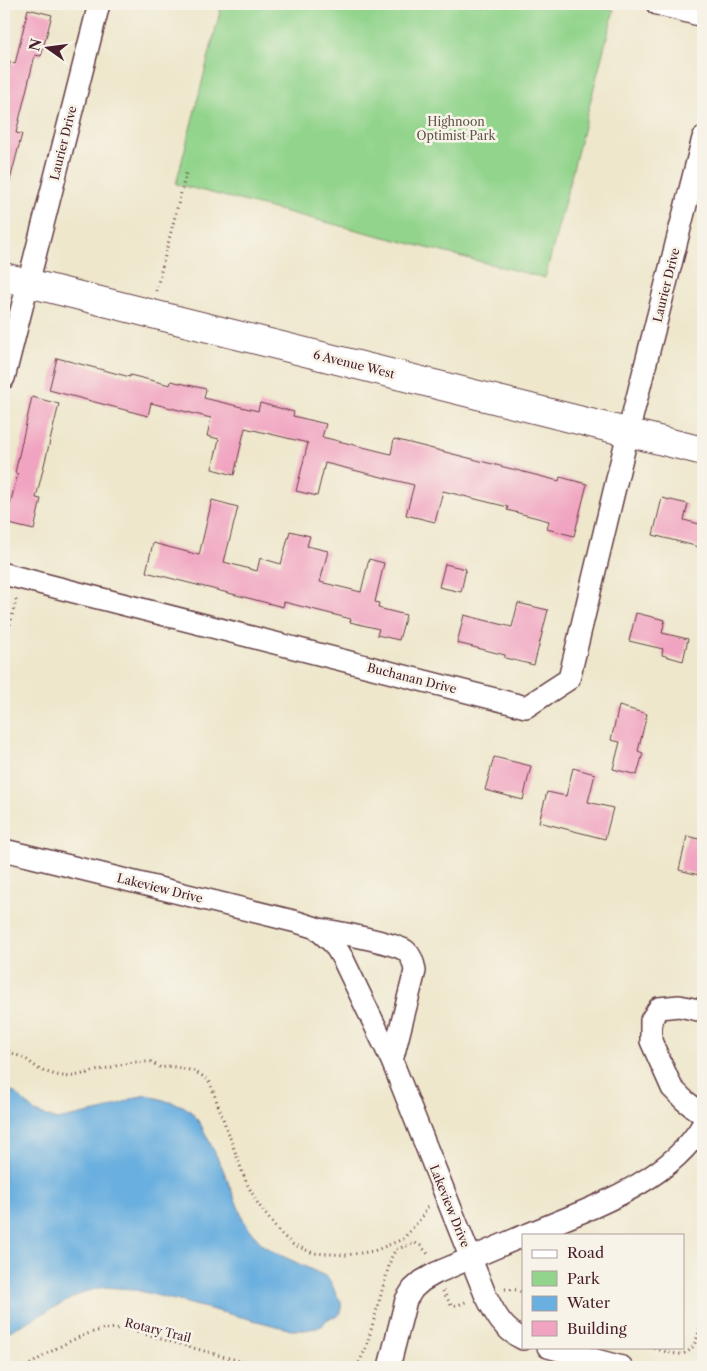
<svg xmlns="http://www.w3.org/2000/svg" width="707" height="1371" font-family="'Libre Caslon Text',serif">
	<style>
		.green { fill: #92d48c; stroke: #6e7a5c }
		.water { fill: #69afdf; stroke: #5a6785 }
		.building { fill: #f1a4c1 }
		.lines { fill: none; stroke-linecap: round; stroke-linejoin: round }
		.street-casing { stroke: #633d43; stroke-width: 24 }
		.secondary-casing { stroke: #633d43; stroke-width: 30 }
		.path { stroke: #633d43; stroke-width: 3; stroke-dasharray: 1 4; stroke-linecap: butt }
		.street { stroke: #fff; stroke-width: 21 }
		.secondary { stroke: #fff; stroke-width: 28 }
		.labels { text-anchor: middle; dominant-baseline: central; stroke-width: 5; stroke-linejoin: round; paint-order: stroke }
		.park-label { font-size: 12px; fill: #605548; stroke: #f7f3e8 }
		.street-label { font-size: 12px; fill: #4a1f2b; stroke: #f7f3e8 }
	</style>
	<rect width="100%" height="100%" fill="#f7f3e8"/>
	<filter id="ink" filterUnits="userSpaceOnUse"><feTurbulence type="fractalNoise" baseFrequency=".02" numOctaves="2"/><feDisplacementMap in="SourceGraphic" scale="10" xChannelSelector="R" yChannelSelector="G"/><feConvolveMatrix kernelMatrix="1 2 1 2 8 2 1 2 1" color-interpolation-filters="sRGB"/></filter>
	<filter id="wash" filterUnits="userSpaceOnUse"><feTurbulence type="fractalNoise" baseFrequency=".0096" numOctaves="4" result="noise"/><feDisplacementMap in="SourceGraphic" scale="20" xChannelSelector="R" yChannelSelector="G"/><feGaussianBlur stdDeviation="1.12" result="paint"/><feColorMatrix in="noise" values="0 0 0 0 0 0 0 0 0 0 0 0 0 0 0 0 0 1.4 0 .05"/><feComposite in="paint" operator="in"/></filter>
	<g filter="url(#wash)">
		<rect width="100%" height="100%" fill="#eee7cc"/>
		<path class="green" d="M 222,4 L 589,4 L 614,10 L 545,278 L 176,184 Z"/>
		<path class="water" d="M 4,1088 L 14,1092 L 35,1112 L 57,1120 L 105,1110 L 136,1097 L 147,1095 L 183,1106 L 192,1112 L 201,1125 L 222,1167 L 243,1219 L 251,1232 L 264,1246 L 274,1252 L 325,1276 C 335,1284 332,1291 341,1301 C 342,1318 338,1315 326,1320 L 322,1326 L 305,1330 L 292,1330 L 132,1289 L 104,1287 L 84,1292 L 4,1334 Z"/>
		<g id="blocks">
			<g class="building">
				<path d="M 28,9 L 52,15 L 41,56 L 35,55 L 16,133 L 22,134 L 9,184 L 4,183 L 4,88 L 10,62 L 15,64 Z"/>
				<path d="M 57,358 L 130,377 L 130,375 L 170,385 L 171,381 L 206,389 L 204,398 L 258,411 L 260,403 L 294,412 L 293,416 L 326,424 L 322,437 L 391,454 L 394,439 L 559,481 L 560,477 L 587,484 L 574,536 L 547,529 L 549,521 L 507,510 L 508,507 L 443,491 L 435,522 L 406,515 L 414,485 L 325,463 L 317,496 L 296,491 L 308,443 L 245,428 L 234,475 L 212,469 L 219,439 L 207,436 L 211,418 L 151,403 L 148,416 L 49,390 Z"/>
				<path d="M 32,397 L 59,404 L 36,498 L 41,499 L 34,530 L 5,523 L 18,474 L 15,473 Z"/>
				<path d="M 662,498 L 688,504 L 684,520 L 703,525 L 703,548 L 653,535 Z"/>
				<path d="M 212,500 L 238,507 L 224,562 L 257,571 L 260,558 L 281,564 L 290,531 L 310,536 L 307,546 L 328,551 L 320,582 L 361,592 L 369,559 L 384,563 L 375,602 L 379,603 L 378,608 L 406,615 L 399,640 L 377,635 L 379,629 L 350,622 L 351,619 L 284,602 L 283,607 L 146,572 L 153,543 L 199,555 Z"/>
				<path d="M 445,564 L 466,569 L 461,592 L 439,587 Z"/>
				<path d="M 518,603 L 548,610 L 534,665 L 505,658 L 505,655 L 457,643 L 464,615 L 512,627 Z"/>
				<path d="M 636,613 L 665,620 L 662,633 L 688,639 L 683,661 L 662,655 L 663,649 L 629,641 Z"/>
				<path d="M 619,706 L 647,714 L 638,751 L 643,753 L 637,775 L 613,769 L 620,742 L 611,740 Z"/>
				<path d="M 494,757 L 531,766 L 523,800 L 485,790 Z"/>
				<path d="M 573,768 L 595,774 L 588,802 L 613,808 L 605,839 L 539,822 L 547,792 L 566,796 Z"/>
				<path d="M 687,836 L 703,840 L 703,876 L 679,870 Z"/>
			</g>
		</g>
	</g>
	<g filter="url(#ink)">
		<use href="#blocks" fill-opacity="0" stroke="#633d43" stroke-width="1"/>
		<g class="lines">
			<defs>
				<g id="street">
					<path d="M 657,4 L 703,16"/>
					<path d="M 4,378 L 99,4"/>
					<path d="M 4,574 L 526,707 L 569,679 L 628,433 L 703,138"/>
					<path d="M 4,850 L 297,922 L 316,928 L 334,944 L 343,959 L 392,1061 L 485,1294 C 495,1314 503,1330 523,1339"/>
					<path d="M 318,929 C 333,931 396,943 406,951 C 412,956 414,964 415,971 L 392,1061"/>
					<path d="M 703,1011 L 679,1006 L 659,1008 L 651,1020 L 651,1041 L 672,1088 L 684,1100 L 703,1115"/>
					<path d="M 526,1235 C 587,1209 668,1184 703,1124"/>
					<path d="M 548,1347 L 622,1367"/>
					<path d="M 389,1367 L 406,1300 L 413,1289 L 422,1281 L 436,1273 L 523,1236"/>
				</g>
				<path id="secondary" d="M 4,277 L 703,451"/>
			</defs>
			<use href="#street" class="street-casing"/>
			<use href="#secondary" class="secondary-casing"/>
			<g class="path">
				<path d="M 156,291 L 186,173"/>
				<path d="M 4,649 L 17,596"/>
				<path d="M 4,1049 L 27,1060 L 40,1070 L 56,1075 L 70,1077 L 133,1062 L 151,1062 L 161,1068 L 170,1066 L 194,1071 L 209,1080 L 246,1182 L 258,1204 L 279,1232 L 292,1244 L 313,1253 L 347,1255 L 374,1251 L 403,1239 L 422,1217 L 428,1206"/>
				<path d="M 505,1289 L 518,1290 L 523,1293"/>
				<path d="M 443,1291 L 451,1305 L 458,1305 L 468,1301"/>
				<path d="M 650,1347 C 658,1349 668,1353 677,1354 C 699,1356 700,1324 703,1308"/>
				<path d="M 26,1367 C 50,1352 77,1334 106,1329 C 113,1328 120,1329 126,1329 L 261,1367"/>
				<path d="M 357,1367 L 366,1348 L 392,1255 L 397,1249 L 415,1243 L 421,1246 L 429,1255"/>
			</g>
			<use href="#street" class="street"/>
			<use href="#secondary" class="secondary"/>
		</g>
	</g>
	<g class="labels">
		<g class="park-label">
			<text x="456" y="121">Highnoon<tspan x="456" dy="14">Optimist Park</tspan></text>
		</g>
		<g class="street-label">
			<text transform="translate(63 143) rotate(-76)">Laurier Drive</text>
			<text transform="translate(666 285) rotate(-76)">Laurier Drive</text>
			<text transform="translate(354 364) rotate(14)">6 Avenue West</text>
			<text transform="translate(412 678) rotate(14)">Buchanan Drive</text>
			<text transform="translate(160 888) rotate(14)">Lakeview Drive</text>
			<text transform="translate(450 1206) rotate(68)">Lakeview Drive</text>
			<text transform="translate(158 1330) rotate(14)">Rotary Trail</text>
		</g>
	</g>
	<rect width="707" height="1371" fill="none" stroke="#f7f3e8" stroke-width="20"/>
	<rect x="522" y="1234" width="162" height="115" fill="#f7f3e8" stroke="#b29e9c"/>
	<rect x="532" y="1250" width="25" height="8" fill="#ffffff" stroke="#b29e9c"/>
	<text x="567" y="1258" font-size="15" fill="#4a1f2b">Road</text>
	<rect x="532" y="1271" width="25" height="15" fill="#92d48c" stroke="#b29e9c"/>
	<text x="567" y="1284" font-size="15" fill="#4a1f2b">Park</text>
	<rect x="532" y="1296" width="25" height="15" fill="#69afdf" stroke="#b29e9c"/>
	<text x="567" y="1308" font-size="15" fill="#4a1f2b">Water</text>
	<rect x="532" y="1321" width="25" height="15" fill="#f1a4c1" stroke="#b29e9c"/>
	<text x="567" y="1334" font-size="15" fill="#4a1f2b">Building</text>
	<g transform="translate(48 48) rotate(284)" stroke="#f7f3e8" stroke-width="4" paint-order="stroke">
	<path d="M0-4L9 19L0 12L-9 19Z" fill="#4a1f2b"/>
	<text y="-8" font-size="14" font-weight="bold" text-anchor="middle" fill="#4a1f2b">N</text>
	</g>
</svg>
